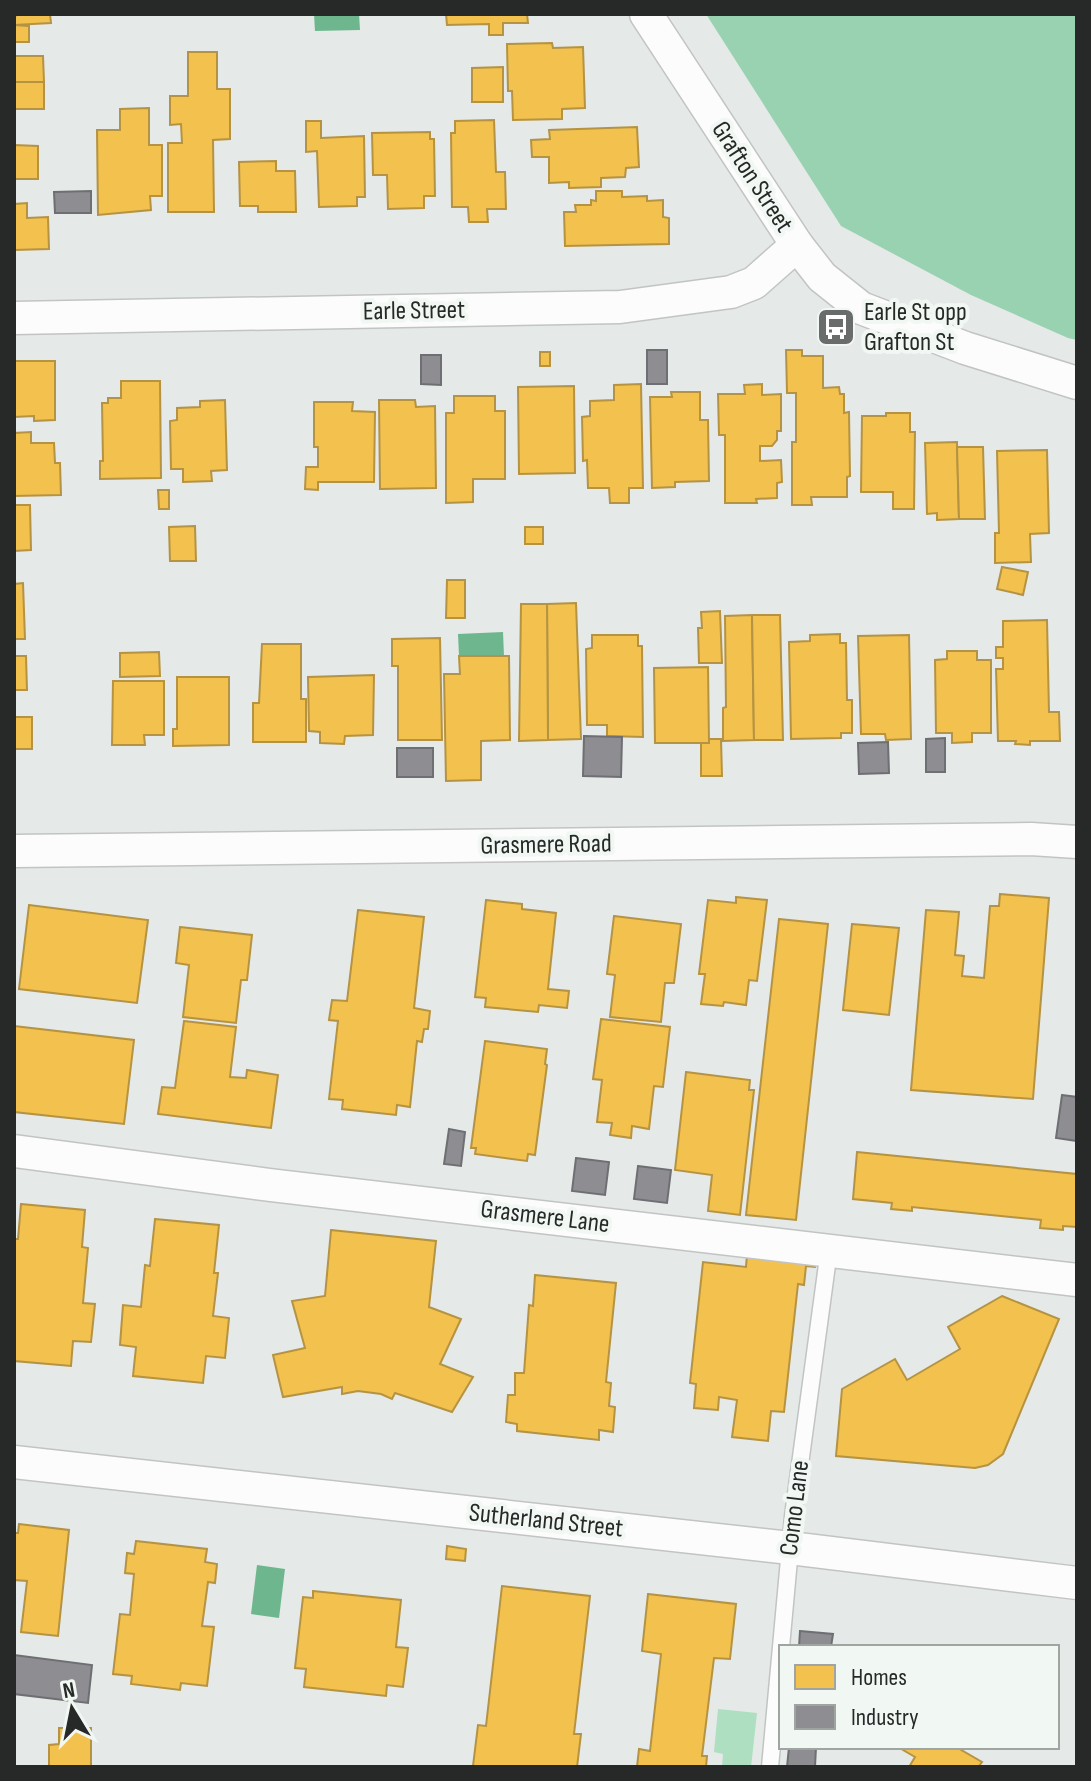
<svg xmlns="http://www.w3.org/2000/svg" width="1091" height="1781" font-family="'Sofia Sans Condensed',sans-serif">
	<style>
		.green { fill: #addfc0 }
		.forest { fill: #99d2b0 }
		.water { fill: #6eb78e }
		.homes { fill: #f2c14e; stroke: #b59343; stroke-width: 2 }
		.industry { fill: #8d8d92; stroke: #6e6f72; stroke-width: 2 }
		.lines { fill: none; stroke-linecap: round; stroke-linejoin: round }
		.service-casing { stroke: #c2c4c3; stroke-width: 19 }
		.minor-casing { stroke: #c2c4c3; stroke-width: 35 }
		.service { stroke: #fbfcfb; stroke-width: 16 }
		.minor { stroke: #fbfcfb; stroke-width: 32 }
		.labels { text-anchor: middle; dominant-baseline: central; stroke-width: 8; stroke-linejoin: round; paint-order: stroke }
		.street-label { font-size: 26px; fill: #272928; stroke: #f1f7f3 }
		.poi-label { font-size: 26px; fill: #272928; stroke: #f1f7f3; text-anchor: start }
	</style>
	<rect width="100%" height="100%" fill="#e5e9e7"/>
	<path class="green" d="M 718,1709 L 757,1713 L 751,1767 L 722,1767 L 723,1754 L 714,1752 Z"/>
	<path class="forest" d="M 706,14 L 1077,14 L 1077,340 L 1068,338 L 971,295 L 841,226 Z"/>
	<g class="water">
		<path d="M 314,14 L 359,14 L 360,30 L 315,31 Z"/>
		<path d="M 503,632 L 504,656 L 459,656 L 458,634 Z"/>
		<path d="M 257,1565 L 285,1569 L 279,1618 L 251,1614 Z"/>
	</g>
	<g class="homes">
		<path d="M 21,14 L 50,14 L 51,23 L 14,25 L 14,16 Z"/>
		<path d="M 446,14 L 527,14 L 528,23 L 503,23 L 503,35 L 489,35 L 489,24 L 447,25 Z"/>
		<path d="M 14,25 L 29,26 L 29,42 L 14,42 Z"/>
		<path d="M 552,43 L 553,48 L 583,47 L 585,108 L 562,109 L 562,119 L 513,120 L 512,91 L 508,91 L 507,44 Z"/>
		<path d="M 188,52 L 217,52 L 217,89 L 230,89 L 230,139 L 213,140 L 214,212 L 168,212 L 168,143 L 182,143 L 181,124 L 170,125 L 170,96 L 188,96 Z"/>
		<path d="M 14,56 L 43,56 L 44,82 L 14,82 Z"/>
		<path d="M 503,67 L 503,102 L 472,102 L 472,68 Z"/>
		<rect x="14" y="82" width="30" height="27"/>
		<path d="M 149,108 L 149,145 L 162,145 L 162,196 L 150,196 L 151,210 L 98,215 L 97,130 L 120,130 L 120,109 Z"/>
		<path d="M 494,120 L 496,172 L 505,172 L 506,209 L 487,209 L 488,222 L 469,222 L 468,207 L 452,207 L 451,133 L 455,133 L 455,121 Z"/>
		<path d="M 306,121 L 321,121 L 321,138 L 364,136 L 365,197 L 357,197 L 357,206 L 319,207 L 317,151 L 306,152 Z"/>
		<path d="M 637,127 L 639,167 L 626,168 L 625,177 L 601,178 L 601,187 L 569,188 L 569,182 L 549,183 L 549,157 L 532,157 L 531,140 L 550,139 L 549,130 Z"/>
		<path d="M 430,132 L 430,139 L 434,139 L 435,196 L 424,196 L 424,208 L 388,209 L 387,175 L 373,175 L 372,133 Z"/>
		<path d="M 14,145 L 38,146 L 38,179 L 14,179 Z"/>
		<path d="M 276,161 L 276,171 L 295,171 L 296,212 L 258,212 L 258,206 L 240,206 L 239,162 Z"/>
		<path d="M 596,191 L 622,191 L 622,197 L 647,196 L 647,201 L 663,200 L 663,217 L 669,218 L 669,244 L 565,246 L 564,212 L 576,212 L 575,205 L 591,205 L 591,200 L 596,201 Z"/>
		<path d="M 27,203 L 27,218 L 48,217 L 49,249 L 14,250 L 14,204 Z"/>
		<path d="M 786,350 L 802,350 L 802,356 L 823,356 L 823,388 L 839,387 L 840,394 L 844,394 L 844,413 L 849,412 L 850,476 L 847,477 L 847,497 L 811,497 L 812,505 L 792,505 L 792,442 L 796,442 L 796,393 L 787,393 Z"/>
		<rect x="540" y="352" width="10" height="14"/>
		<path d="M 14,361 L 55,361 L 55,420 L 34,421 L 34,416 L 14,417 Z"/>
		<path d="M 121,381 L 160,381 L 161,478 L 100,479 L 100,461 L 103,461 L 102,403 L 108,403 L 108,398 L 121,398 Z"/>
		<path d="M 641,384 L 643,488 L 629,488 L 629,503 L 610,503 L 609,488 L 588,488 L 587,460 L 583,461 L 582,417 L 590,416 L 590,401 L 614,400 L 614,385 Z"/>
		<path d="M 762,384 L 762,395 L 781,394 L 781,431 L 777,431 L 777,440 L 772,446 L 760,446 L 760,461 L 781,460 L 782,482 L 777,483 L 777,498 L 756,499 L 757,503 L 725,503 L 725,435 L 719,435 L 718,394 L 745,394 L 744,385 Z"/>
		<path d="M 574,386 L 575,473 L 519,474 L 518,387 Z"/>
		<path d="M 671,392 L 700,392 L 700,420 L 708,420 L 709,481 L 675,482 L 675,487 L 652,488 L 650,397 L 672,397 Z"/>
		<path d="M 454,396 L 495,396 L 495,411 L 505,411 L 505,479 L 473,479 L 473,502 L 446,503 L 446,413 L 454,413 Z"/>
		<path d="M 225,400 L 227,470 L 211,471 L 212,481 L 183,482 L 183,469 L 171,469 L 170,421 L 177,420 L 177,408 L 200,407 L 200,401 Z"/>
		<path d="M 379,400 L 415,400 L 416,407 L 435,406 L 436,488 L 380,489 Z"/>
		<path d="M 314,402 L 353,402 L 352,411 L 375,412 L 374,482 L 318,482 L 318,490 L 305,489 L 306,467 L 318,467 L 318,447 L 314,447 Z"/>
		<path d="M 886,413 L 910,413 L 910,432 L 915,432 L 914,509 L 893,509 L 893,492 L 861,492 L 862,416 L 886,416 Z"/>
		<path d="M 31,432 L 31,443 L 54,443 L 55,463 L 60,463 L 61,495 L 14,496 L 14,433 Z"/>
		<path d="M 957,442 L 959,519 L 937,520 L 937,513 L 927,514 L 925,443 Z"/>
		<path d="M 957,447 L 983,447 L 985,519 L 959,519 Z"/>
		<path d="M 1047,450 L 1049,533 L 1030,534 L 1031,562 L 995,563 L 995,533 L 999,533 L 997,451 Z"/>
		<path d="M 158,490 L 169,490 L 169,509 L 159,509 Z"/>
		<path d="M 14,505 L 30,505 L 31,550 L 14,551 Z"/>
		<path d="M 195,526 L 196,561 L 170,561 L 169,527 Z"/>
		<rect x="525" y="527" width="18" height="17"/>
		<path d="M 1002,567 L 1028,572 L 1023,595 L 997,589 Z"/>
		<path d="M 447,580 L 465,580 L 465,618 L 446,618 Z"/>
		<path d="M 23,583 L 25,639 L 14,639 L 14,584 Z"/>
		<path d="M 576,603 L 581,739 L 548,740 L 547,604 Z"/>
		<path d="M 521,604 L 547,604 L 548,740 L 519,741 Z"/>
		<path d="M 720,611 L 722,663 L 699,663 L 698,628 L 702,628 L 701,612 Z"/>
		<path d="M 752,615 L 754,740 L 723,741 L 723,708 L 726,707 L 725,616 Z"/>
		<path d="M 752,615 L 780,615 L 783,740 L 754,740 Z"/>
		<path d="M 1047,620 L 1049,712 L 1059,712 L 1060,741 L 1030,741 L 1030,745 L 1015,744 L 1016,741 L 998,741 L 996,669 L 1003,669 L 1003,658 L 996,658 L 996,647 L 1003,647 L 1003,621 Z"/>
		<path d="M 840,634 L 840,643 L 846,643 L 847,700 L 852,700 L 852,733 L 841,733 L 841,738 L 791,739 L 789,642 L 810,641 L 810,635 Z"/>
		<path d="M 592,635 L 638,635 L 638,646 L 642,646 L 643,737 L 607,736 L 607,725 L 587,725 L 586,649 L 592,648 Z"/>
		<path d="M 909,635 L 911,739 L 886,740 L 885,734 L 861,734 L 858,636 Z"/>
		<path d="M 440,638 L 442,740 L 398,740 L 398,666 L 392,666 L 392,639 Z"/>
		<path d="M 262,644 L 301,644 L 301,699 L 306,699 L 306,742 L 253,742 L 253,703 L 259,703 Z"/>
		<path d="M 947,651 L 977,651 L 977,660 L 991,660 L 991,733 L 972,733 L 972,742 L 952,743 L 952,733 L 936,733 L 935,660 L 947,659 Z"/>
		<path d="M 159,652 L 160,676 L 120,677 L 120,653 Z"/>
		<path d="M 14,656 L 26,656 L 27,690 L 14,690 Z"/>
		<path d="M 459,656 L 509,656 L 510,740 L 481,741 L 481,780 L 446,781 L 444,674 L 460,674 Z"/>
		<path d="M 708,667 L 709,743 L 655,743 L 654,668 Z"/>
		<path d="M 374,675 L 373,735 L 345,736 L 344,744 L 320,743 L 320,732 L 309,731 L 308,677 Z"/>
		<path d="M 177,677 L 229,677 L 229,745 L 173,746 L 173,729 L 177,729 Z"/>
		<path d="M 113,681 L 164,681 L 164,735 L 144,735 L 145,745 L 112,745 Z"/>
		<rect x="14" y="717" width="18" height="32"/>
		<path d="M 709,739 L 721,739 L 722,776 L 701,776 L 701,743 L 709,743 Z"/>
		<path d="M 1000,894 L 1049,898 L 1033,1099 L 911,1090 L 926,910 L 959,912 L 955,955 L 964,956 L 962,976 L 984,978 L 990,906 L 999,906 Z"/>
		<path d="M 736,897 L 767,900 L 757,981 L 749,980 L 746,1005 L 724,1002 L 723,1006 L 701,1004 L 705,974 L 699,974 L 708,900 L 736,903 Z"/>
		<path d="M 486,900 L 522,904 L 522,909 L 556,913 L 548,989 L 569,991 L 567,1008 L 539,1005 L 538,1012 L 485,1007 L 486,998 L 475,997 Z"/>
		<path d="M 29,905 L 148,920 L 137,1003 L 19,989 Z"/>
		<path d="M 358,910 L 424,917 L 414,1008 L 430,1011 L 428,1029 L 424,1029 L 422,1042 L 417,1041 L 410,1107 L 397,1105 L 396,1115 L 342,1109 L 343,1100 L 329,1099 L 338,1021 L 329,1020 L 332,1000 L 347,1001 Z"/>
		<path d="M 614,916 L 681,924 L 674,983 L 665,983 L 661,1022 L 610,1017 L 615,975 L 607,974 Z"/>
		<path d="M 779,919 L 828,924 L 796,1220 L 746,1215 Z"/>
		<path d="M 852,924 L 899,928 L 889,1015 L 843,1010 Z"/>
		<path d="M 180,927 L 252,935 L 247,980 L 241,980 L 236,1023 L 183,1017 L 189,965 L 176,963 Z"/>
		<path d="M 601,1019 L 670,1027 L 663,1087 L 654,1086 L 649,1129 L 632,1126 L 631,1138 L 610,1135 L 612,1123 L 597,1122 L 602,1080 L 593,1079 Z"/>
		<path d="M 184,1021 L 236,1027 L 230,1077 L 246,1078 L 247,1070 L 278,1075 L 271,1128 L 158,1114 L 162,1087 L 175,1088 Z"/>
		<path d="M 14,1026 L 134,1040 L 124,1124 L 14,1112 Z"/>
		<path d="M 485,1041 L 547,1049 L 545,1064 L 547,1065 L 535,1155 L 528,1154 L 527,1161 L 475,1154 L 476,1148 L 471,1148 Z"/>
		<path d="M 686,1072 L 750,1080 L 749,1090 L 754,1090 L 740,1215 L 708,1211 L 712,1175 L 675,1170 Z"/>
		<path d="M 857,1152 L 1077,1174 L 1077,1227 L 1063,1226 L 1063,1230 L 1040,1228 L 1041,1220 L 912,1207 L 912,1211 L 891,1209 L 892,1203 L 853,1199 Z"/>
		<path d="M 21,1204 L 85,1210 L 82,1247 L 88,1248 L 83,1303 L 95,1304 L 91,1342 L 73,1341 L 71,1366 L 14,1361 L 14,1239 L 18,1239 Z"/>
		<path d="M 155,1219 L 219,1225 L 214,1273 L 218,1273 L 213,1316 L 229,1318 L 225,1358 L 206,1356 L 203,1383 L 133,1376 L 136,1347 L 120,1345 L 123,1305 L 141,1307 L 145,1265 L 150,1266 Z"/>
		<path d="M 331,1230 L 436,1241 L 429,1307 L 461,1319 L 440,1364 L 473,1377 L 452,1412 L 395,1393 L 392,1399 L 381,1394 L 358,1391 L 342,1394 L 342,1387 L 283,1397 L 273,1355 L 305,1348 L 292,1301 L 325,1296 Z"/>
		<path d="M 748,1242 L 817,1250 L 815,1267 L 806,1266 L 804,1285 L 798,1284 L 784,1412 L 771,1411 L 768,1441 L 732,1437 L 737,1400 L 719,1397 L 718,1410 L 694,1408 L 696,1384 L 690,1383 L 703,1262 L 746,1267 Z"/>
		<path d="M 535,1275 L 616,1283 L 606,1382 L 611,1383 L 609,1406 L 615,1407 L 613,1432 L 599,1430 L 599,1440 L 517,1431 L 517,1424 L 506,1422 L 508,1395 L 515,1395 L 515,1373 L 524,1373 L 529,1305 L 533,1306 Z"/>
		<path d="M 1002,1296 L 1059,1319 L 1003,1454 L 988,1465 L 975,1468 L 836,1456 L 842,1389 L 895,1359 L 907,1380 L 960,1349 L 948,1327 Z"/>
		<path d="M 19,1524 L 69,1530 L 58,1636 L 21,1632 L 27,1581 L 14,1580 L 14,1533 L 18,1533 Z"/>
		<path d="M 136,1541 L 207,1549 L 205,1562 L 217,1564 L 215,1583 L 208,1582 L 202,1626 L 214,1627 L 207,1686 L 181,1683 L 180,1690 L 131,1684 L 132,1676 L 113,1674 L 120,1614 L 130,1615 L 134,1574 L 125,1573 L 127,1553 L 134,1554 Z"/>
		<path d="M 447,1546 L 466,1549 L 465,1561 L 446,1559 Z"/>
		<path d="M 502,1586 L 590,1596 L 574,1734 L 581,1734 L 577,1767 L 473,1766 L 478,1725 L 486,1726 Z"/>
		<path d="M 313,1591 L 401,1600 L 396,1647 L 408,1648 L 403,1687 L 387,1685 L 386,1696 L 304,1687 L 306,1669 L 295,1668 L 303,1597 L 313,1598 Z"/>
		<path d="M 648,1594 L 736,1604 L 730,1659 L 714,1658 L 702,1756 L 707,1756 L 706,1767 L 637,1767 L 639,1749 L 650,1751 L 661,1654 L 642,1651 Z"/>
		<path d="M 59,1728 L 91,1728 L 91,1767 L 49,1767 L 49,1745 L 59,1744 Z"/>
		<path d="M 898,1747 L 956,1747 L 982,1762 L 978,1767 L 909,1767 L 915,1757 Z"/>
	</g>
	<g class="industry">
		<path d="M 91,191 L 91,213 L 55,213 L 54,192 Z"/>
		<rect x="647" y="350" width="20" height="34"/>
		<path d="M 421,355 L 441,355 L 441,385 L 421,384 Z"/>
		<path d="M 584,736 L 622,737 L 621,777 L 583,776 Z"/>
		<path d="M 945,738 L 945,772 L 926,772 L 926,739 Z"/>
		<path d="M 888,742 L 889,773 L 859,774 L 858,743 Z"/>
		<rect x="397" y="748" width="36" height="29"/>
		<path d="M 1062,1095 L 1077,1097 L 1077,1141 L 1056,1138 Z"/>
		<path d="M 449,1129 L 465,1132 L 461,1166 L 444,1164 Z"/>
		<path d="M 576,1158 L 609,1162 L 605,1195 L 572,1191 Z"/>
		<path d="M 638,1166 L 671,1170 L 667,1203 L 634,1199 Z"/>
		<path d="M 800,1631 L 833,1634 L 831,1647 L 799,1647 Z"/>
		<path d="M 14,1655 L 92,1665 L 88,1703 L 14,1694 Z"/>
		<path d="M 789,1747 L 816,1747 L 815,1767 L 787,1767 Z"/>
	</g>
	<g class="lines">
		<defs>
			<path id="service" d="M 770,1767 L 793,1516 L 829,1250"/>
			<g id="minor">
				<path d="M 646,14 L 797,245 L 822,277 L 861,308 L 965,348 L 1077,383"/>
				<path d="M 14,318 L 620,307 L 731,292 L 754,283 L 797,245"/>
				<path d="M 14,851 L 1031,839 L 1077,842"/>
				<path d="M 14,1151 L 270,1185 L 1077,1280"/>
				<path d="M 14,1462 L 790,1548 L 1077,1583"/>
			</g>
		</defs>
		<use href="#service" class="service-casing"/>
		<use href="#minor" class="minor-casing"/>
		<use href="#service" class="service"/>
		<use href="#minor" class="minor"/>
	</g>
	<defs>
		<symbol id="bus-square" viewBox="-11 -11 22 22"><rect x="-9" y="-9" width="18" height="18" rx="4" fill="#6a6c6b" stroke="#f1f7f3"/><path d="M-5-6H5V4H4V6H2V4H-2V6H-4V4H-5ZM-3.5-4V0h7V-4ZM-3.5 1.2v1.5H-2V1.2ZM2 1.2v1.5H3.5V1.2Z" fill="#fff"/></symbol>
	</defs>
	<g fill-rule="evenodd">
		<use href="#bus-square" x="814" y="305" width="44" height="44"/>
	</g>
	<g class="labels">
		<g class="street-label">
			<text transform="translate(752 177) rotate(57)">Grafton Street</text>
			<text transform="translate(414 311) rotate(-1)">Earle Street</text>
			<text transform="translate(546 845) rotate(-1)">Grasmere Road</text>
			<text transform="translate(545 1217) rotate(7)">Grasmere Lane</text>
			<text transform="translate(795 1508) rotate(-83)">Como Lane</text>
			<text transform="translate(546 1521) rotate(6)">Sutherland Street</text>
		</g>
		<g class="poi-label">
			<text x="864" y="312">Earle St opp<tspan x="864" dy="30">Grafton St</tspan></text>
		</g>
	</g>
	<rect width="1091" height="1781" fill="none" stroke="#272928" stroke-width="32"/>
	<rect x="779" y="1645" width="280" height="104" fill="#f1f7f3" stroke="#a0a5a2" stroke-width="2"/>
	<rect x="795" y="1665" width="40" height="24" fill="#f2c14e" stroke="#a0a5a2" stroke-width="2"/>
	<text x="851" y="1685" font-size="24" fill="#272928">Homes</text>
	<rect x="795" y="1705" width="40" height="24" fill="#8d8d92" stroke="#a0a5a2" stroke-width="2"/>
	<text x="851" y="1725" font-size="24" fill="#272928">Industry</text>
	<g transform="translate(72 1709) rotate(350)" stroke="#f1f7f3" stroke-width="6" paint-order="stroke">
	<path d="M0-6L14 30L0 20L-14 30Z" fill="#272928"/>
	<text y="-12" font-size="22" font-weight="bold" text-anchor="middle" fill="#272928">N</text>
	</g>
</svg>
